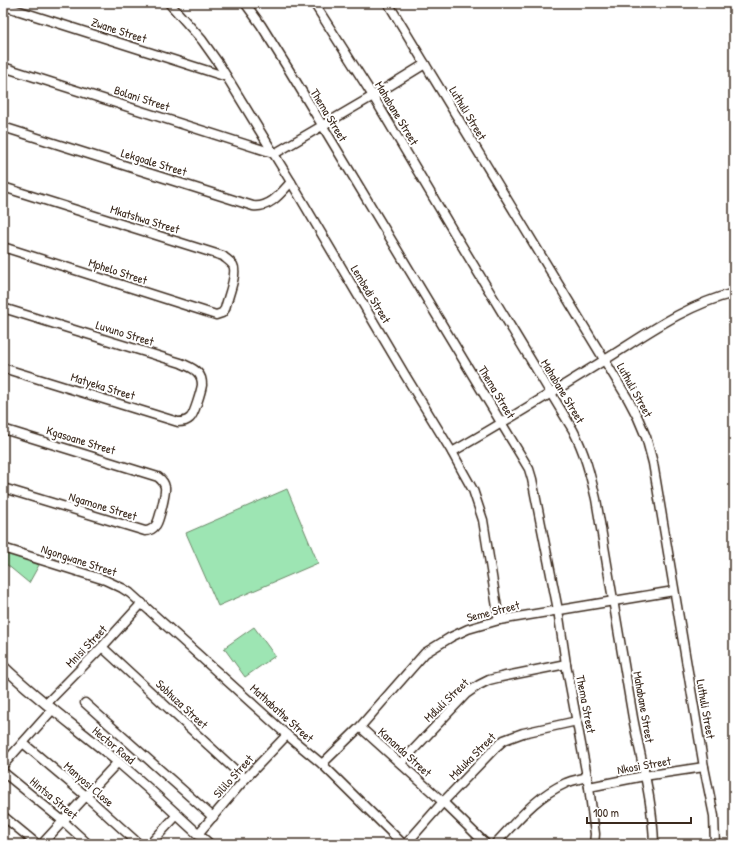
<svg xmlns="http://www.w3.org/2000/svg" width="737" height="847" font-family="'Patrick Hand',sans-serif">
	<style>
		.green { fill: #9de5b3; stroke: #6c8868 }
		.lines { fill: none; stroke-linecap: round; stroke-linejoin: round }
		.minor-casing { stroke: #3b2a1e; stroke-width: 11 }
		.tertiary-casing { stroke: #3b2a1e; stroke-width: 12 }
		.minor { stroke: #fff; stroke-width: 8 }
		.tertiary { stroke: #fff; stroke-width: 9 }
		.labels { text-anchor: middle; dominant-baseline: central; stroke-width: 4; stroke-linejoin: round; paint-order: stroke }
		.street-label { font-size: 12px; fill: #3b2a1e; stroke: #fff }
	</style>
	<rect width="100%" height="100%" fill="#fff"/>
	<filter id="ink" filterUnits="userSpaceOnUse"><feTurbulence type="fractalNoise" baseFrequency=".025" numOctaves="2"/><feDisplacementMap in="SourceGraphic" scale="8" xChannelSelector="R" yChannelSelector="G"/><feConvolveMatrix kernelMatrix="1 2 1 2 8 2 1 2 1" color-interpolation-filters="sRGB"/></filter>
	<g filter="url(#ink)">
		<g class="green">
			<path d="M 287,489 L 318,563 L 218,606 L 186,533 Z"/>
			<path d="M 3,551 L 39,565 L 29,583 L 6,564 L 3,565 Z"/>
			<path d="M 254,627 L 275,656 L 245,677 L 224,648 Z"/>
		</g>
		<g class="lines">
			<defs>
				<g id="minor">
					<path d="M 169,3 L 202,40 L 219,64 L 291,182 L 405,375 L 452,452 L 464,474 L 473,490 L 483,520 L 499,620"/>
					<path d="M 245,3 L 261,25 L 289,70 L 529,469 L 532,479 L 558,610 L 566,664 L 589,787 L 595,834 L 594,844"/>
					<path d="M 314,3 L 373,96 L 456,236 L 573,430 C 585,453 590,474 596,499 C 608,572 620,645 633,718 C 641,760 653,802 654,844"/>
					<path d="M 388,3 L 628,399 L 638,418 L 646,437 L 653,463 L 704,767 L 714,816 L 715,844"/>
					<path d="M 4,6 L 227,77"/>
					<path d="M 3,67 L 273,153"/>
					<path d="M 3,127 L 253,206 C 270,208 281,193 291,182"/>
					<path d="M 274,154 L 373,96 L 425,64"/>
					<path d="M 3,187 L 223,256 C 226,259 230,261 233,265 C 238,274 227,299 225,309 L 222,313 L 216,315 L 3,247"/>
					<path d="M 3,308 L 181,363 C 187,366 194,368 198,373 C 201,376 202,381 202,385 C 201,391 194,415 190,418 C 186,422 182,422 178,422 L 3,368"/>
					<path d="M 3,429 L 158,477 C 162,480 164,482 165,487 C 166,493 159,521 156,525 C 153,529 150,531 145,531 L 3,488"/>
					<path d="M 452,452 C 503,423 553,392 603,361 C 645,335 685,305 734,293"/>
					<path d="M 3,548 L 105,580 L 122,588 L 130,593 L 287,735 L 322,764 L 403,844"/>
					<path d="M 102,647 L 245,779"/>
					<path d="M 85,703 L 213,817"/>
					<path d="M 46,704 L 102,647 L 142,603"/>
					<path d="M 360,727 L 443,802 L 486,844"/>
					<path d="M 23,743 L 86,796 L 139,844"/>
					<path d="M 401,763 L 466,694 L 479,685 L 489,680 L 501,677 L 566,664"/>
					<path d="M 322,764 L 360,727 L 425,653 L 451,637 L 468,629 L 499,620 L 674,591"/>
					<path d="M 3,765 L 53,709"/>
					<path d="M 3,772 L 63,821 L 88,844"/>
					<path d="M 589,787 L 644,776 L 704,767"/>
					<path d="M 3,816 L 37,844"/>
					<path d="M 198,834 L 245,779 L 287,735"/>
					<path d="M 42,844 L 86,796 L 118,762"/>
					<path d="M 150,844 L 177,815"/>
					<path d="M 406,844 L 443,802 L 496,747 L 504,740 L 523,733 L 577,721"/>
					<path d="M 495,844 C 518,820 535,797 566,783 C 572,780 580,779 587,777"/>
				</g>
				<g id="tertiary">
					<path d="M 3,9 L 5,3"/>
					<path d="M 3,666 C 39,701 80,730 118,762 C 149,788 179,817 209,844"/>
				</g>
			</defs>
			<use href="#minor" class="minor-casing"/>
			<use href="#tertiary" class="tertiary-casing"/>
			<use href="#minor" class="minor"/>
			<use href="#tertiary" class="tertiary"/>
		</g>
	</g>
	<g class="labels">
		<g class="street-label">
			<text transform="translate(119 30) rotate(18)">Zwane Street</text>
			<text transform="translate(142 98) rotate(18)">Bolani Street</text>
			<text transform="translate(397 113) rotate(59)">Mahabane Street</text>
			<text transform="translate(468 113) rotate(59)">Luthuli Street</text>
			<text transform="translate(329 115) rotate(59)">Thema Street</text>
			<text transform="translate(154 162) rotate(17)">Lekgoale Street</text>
			<text transform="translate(145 219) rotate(17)">Mkatshwa Street</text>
			<text transform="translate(118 271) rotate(18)">Mphelo Street</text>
			<text transform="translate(371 294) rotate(59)">Lembedi Street</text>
			<text transform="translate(125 333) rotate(17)">Luvuno Street</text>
			<text transform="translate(103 386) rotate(17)">Matyeka Street</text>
			<text transform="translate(635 390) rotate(61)">Luthuli Street</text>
			<text transform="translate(563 391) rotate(59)">Mahabane Street</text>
			<text transform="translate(497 392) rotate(59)">Thema Street</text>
			<text transform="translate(81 440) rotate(17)">Kgasoane Street</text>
			<text transform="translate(103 506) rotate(17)">Ngamone Street</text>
			<text transform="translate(79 560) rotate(18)">Ngongwane Street</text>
			<text transform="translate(493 611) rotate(-14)">Seme Street</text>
			<text transform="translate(86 646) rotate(-46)">Mnisi Street</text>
			<text transform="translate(446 700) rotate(-44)">Mdluli Street</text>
			<text transform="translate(182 704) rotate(43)">Sobhuza Street</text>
			<text transform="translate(586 704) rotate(79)">Thema Street</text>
			<text transform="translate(644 707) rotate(80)">Mahabane Street</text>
			<text transform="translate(706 709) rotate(80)">Luthuli Street</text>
			<text transform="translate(282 713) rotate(42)">Mathabathe Street</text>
			<text transform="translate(114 745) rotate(40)">Hector Road</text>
			<text transform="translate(405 752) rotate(42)">Kananda Street</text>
			<text transform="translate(472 756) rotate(-45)">Maluka Street</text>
			<text transform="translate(644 765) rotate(-10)">Nkosi Street</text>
			<text transform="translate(233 776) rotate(-48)">Sililo Street</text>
			<text transform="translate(89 784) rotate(41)">Manyosi Close</text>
			<text transform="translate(54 798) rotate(40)">Hintsa Street</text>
		</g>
	</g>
	<rect width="737" height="847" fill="none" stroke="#fff" stroke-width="16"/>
	<rect x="8" y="8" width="721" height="831" fill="none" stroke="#3b2a1e" stroke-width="1.5" filter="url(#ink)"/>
	<path d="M587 817v6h104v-6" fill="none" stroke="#3b2a1e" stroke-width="2"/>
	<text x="593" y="817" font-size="12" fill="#3b2a1e" stroke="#ffffff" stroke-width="3" paint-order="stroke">100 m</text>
</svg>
